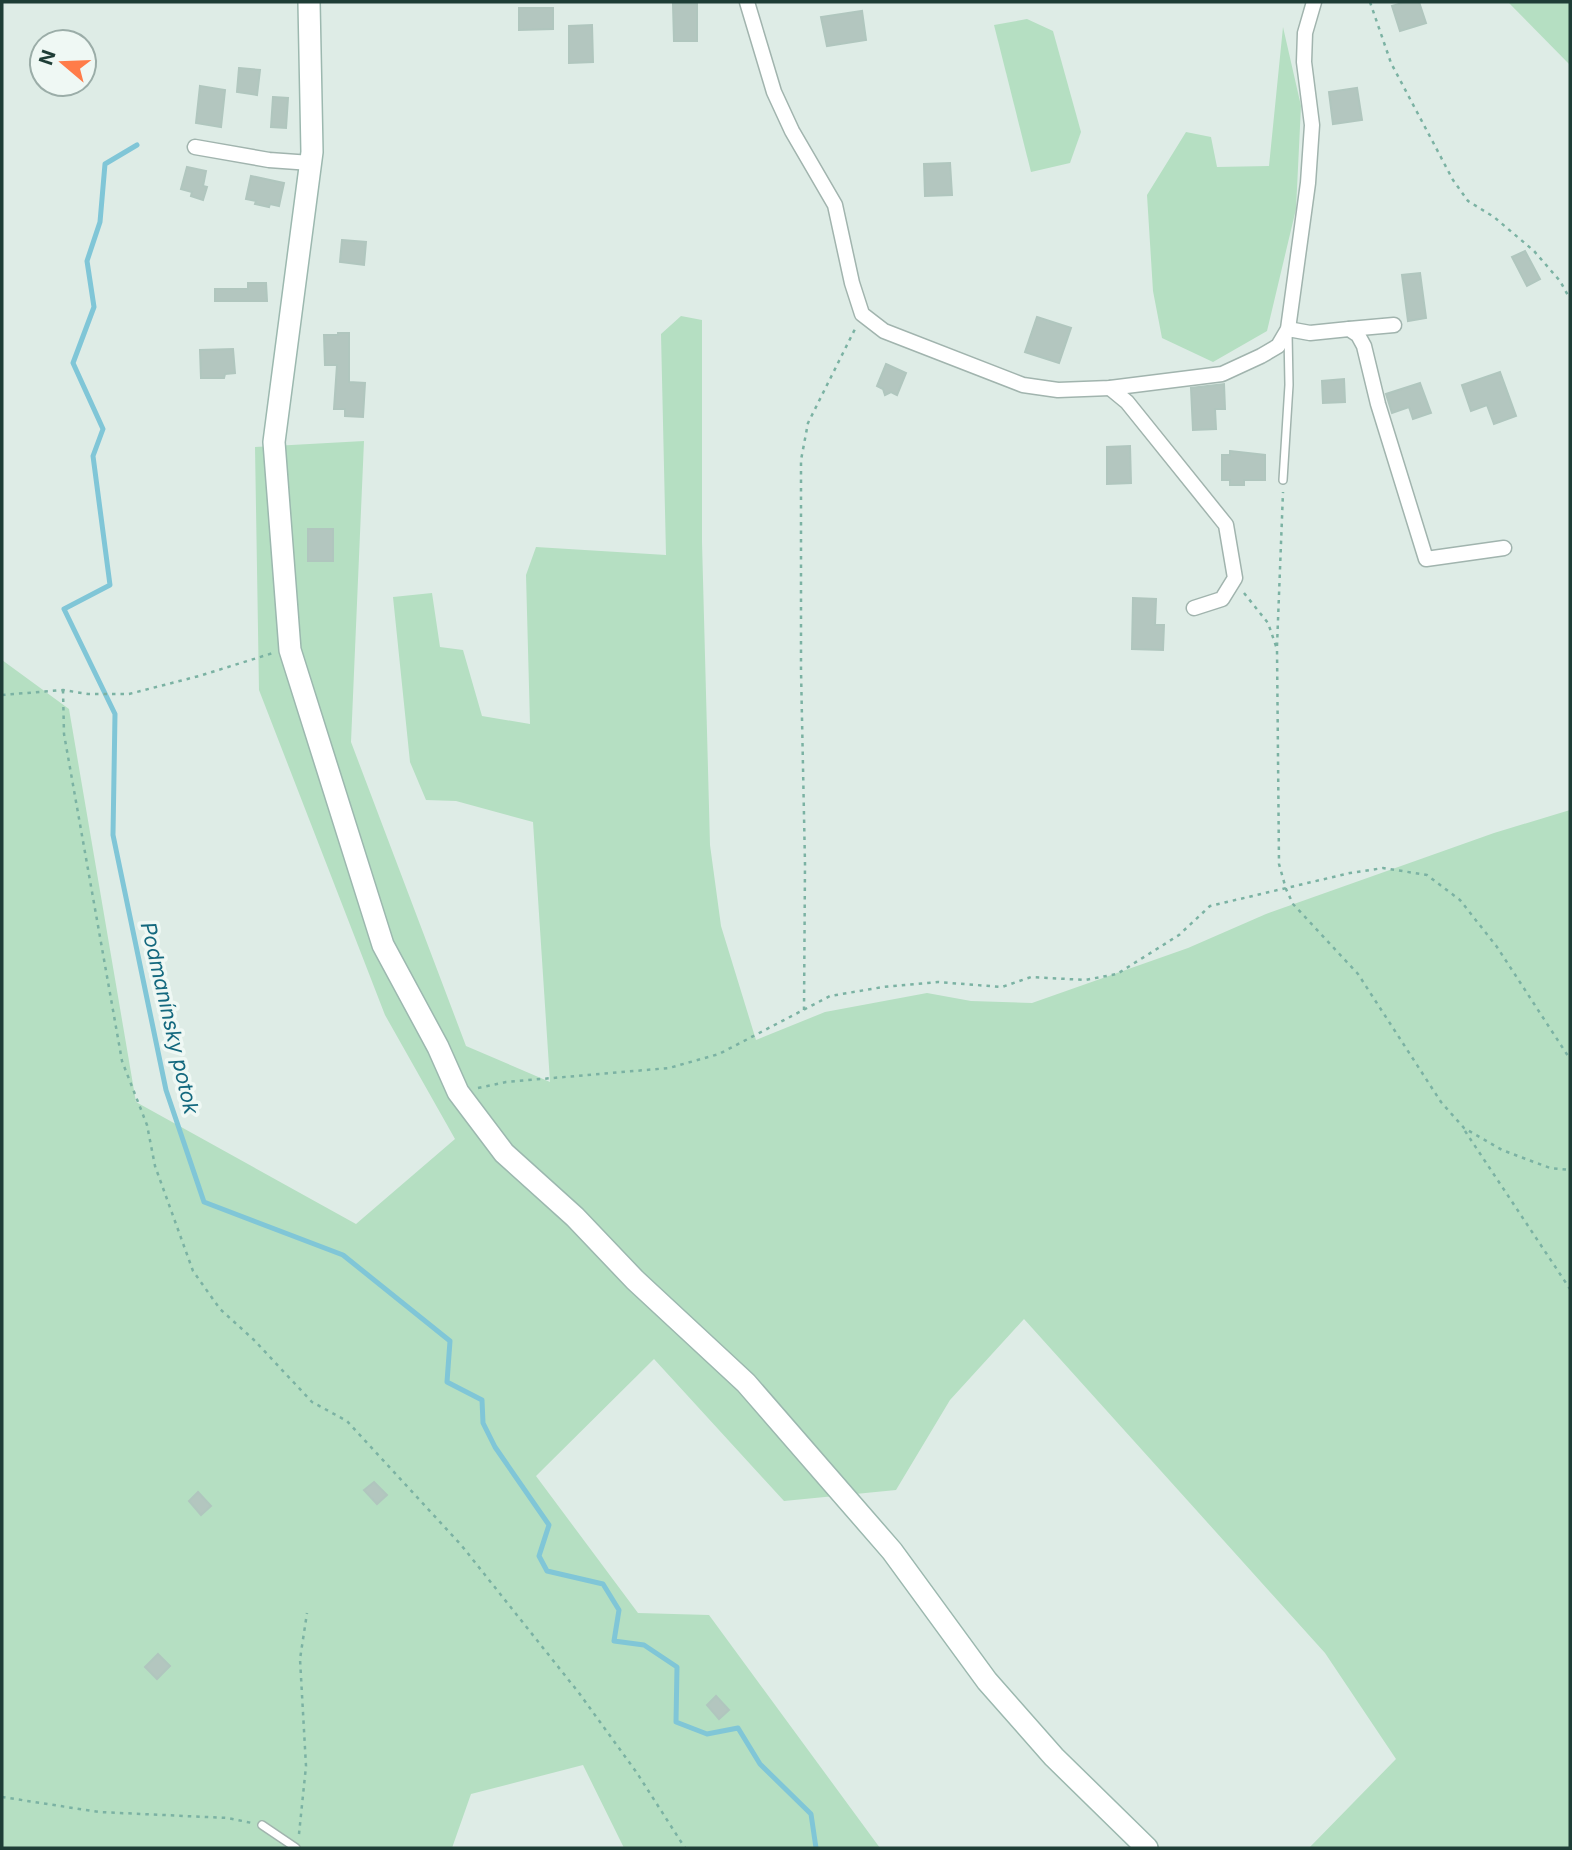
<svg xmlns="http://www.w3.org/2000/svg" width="1572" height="1850" font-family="Inter,sans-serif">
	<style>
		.green { fill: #b5dfc2 }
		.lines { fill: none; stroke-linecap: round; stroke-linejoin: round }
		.stream { stroke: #80c6d7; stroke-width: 5 }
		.building { fill: #b3c6bf; stroke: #b0c6be; stroke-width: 2 }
		.lane-casing { stroke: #a1b4ae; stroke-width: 10 }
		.street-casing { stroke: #a1b4ae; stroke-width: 17 }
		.secondary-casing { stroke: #9cb8af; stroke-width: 24 }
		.path { stroke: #7bb2a3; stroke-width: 2.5; stroke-dasharray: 3.5 5; stroke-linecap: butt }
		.lane { stroke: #fff; stroke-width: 7 }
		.street { stroke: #fff; stroke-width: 14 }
		.secondary { stroke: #fff; stroke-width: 21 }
		.labels { text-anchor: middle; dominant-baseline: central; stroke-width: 7; stroke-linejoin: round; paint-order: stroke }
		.water-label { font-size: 21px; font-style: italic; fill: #13687e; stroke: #eff8f4 }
	</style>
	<rect width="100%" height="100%" fill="#deece6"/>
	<g class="green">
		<path d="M 1508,2 L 1570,2 L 1570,65 Z"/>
		<path d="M 1027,19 L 1053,31 L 1081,132 L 1070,163 L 1031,172 L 994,25 Z"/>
		<path d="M 1283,27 L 1301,106 L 1296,209 L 1267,331 L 1213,362 L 1162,338 L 1153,291 L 1147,195 L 1186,132 L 1211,137 L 1217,167 L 1269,166 Z"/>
		<path d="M 681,316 L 702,320 L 702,542 L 710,845 L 721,926 L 756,1040 L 825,1012 L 927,993 L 971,1001 L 1032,1003 L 1188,948 L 1266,914 L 1494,833 L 1570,810 L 1570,1848 L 1309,1848 L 1396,1759 L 1325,1653 L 1024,1319 L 950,1400 L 896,1490 L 784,1501 L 654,1359 L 536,1476 L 638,1613 L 709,1615 L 880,1848 L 624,1848 L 583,1765 L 471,1794 L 452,1848 L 2,1848 L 2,660 L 69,709 L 136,1102 L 356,1224 L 455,1139 L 385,1015 L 259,690 L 255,447 L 364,441 L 351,742 L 466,1046 L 550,1082 L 533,822 L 456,801 L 426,800 L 410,762 L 393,597 L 432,593 L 440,647 L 463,650 L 482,716 L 530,724 L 526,575 L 536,547 L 666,555 L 661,334 Z"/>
	</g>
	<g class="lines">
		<path class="stream" d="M 137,145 L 105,164 L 100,222 L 87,261 L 94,307 L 73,363 L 103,429 L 93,456 L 110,585 L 64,609 L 115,714 L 113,835 L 166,1090 L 204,1202 L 343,1255 L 450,1341 L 447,1382 L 482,1400 L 483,1423 L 495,1447 L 549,1525 L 539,1556 L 547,1571 L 603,1584 L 619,1610 L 614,1641 L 644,1645 L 677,1667 L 676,1722 L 707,1734 L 738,1728 L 760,1764 L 811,1814 L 816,1848"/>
	</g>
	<g class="building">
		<path d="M 1406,2 L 1419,2 L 1426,23 L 1400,31 L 1392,6 Z"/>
		<path d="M 673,4 L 697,4 L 697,41 L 674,41 Z"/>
		<path d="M 519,8 L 553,8 L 553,29 L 519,30 Z"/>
		<path d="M 862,11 L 866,40 L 827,46 L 821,17 Z"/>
		<path d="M 592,25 L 593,62 L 569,63 L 569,26 Z"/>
		<path d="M 239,68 L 260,70 L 257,95 L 237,92 Z"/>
		<path d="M 200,86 L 225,90 L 221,127 L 196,123 Z"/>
		<path d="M 1357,88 L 1362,120 L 1333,124 L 1329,92 Z"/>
		<path d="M 273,97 L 288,98 L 286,128 L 271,127 Z"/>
		<path d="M 950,163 L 952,195 L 925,196 L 924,164 Z"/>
		<path d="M 187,167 L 206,171 L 203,186 L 207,187 L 203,200 L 191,196 L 192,192 L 181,189 Z"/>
		<path d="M 251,176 L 284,183 L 279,206 L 270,204 L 269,207 L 255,204 L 256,201 L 246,199 Z"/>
		<path d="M 342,240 L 366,242 L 364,265 L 340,262 Z"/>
		<path d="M 1525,251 L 1540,279 L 1527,286 L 1512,257 Z"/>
		<path d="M 1420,273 L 1426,318 L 1408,321 L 1402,275 Z"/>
		<path d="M 248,283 L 266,283 L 267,301 L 215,301 L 215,289 L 248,289 Z"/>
		<path d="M 1037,317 L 1071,328 L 1059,363 L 1025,352 Z"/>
		<path d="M 338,333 L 349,333 L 349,382 L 365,383 L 363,417 L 345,416 L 345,409 L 334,409 L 337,365 L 325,365 L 324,335 L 338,335 Z"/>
		<path d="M 233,349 L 235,373 L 225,374 L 224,378 L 201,378 L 200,350 Z"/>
		<path d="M 886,364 L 906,373 L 897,395 L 891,392 L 885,395 L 883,389 L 877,386 Z"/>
		<path d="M 1500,372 L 1516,416 L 1494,424 L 1487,405 L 1471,411 L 1462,385 Z"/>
		<path d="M 1344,379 L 1345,402 L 1323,403 L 1322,381 Z"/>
		<path d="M 1420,383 L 1431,413 L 1413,419 L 1409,407 L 1392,413 L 1386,394 Z"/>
		<path d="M 1224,384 L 1225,409 L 1215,409 L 1216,429 L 1193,430 L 1191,388 Z"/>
		<path d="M 1130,446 L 1131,483 L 1107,484 L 1107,447 Z"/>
		<path d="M 1230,451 L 1265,455 L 1265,480 L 1244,480 L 1244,485 L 1230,485 L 1230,480 L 1222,480 L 1222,455 L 1230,455 Z"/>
		<rect x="308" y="529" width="25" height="32"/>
		<path d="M 1133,598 L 1156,599 L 1155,625 L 1164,625 L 1163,650 L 1132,649 Z"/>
		<path d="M 374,1482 L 387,1495 L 377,1504 L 364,1490 Z"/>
		<path d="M 198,1492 L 211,1506 L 201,1515 L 189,1501 Z"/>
		<path d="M 158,1654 L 170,1666 L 157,1679 L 145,1667 Z"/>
		<path d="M 716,1696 L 729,1710 L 719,1719 L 707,1705 Z"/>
	</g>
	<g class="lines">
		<defs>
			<g id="lane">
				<path d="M 1283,480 L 1289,385 L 1288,333"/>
				<path d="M 262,1825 L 296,1848"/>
			</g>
			<g id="street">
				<path d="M 747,2 L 774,92 L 792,131 L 835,205 L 852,283 L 862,314 L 884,331 L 1023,385 L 1058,390 L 1110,388 L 1222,374 L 1261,356 L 1278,346 L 1288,329 L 1308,183 L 1312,125 L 1304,62 L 1305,33 L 1314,2"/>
				<path d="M 195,147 L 269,160 L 311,163"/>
				<path d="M 1288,329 L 1310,333 L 1349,329 L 1358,335 L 1364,346 L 1378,404 L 1426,559 L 1504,548"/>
				<path d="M 1349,329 L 1394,325"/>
				<path d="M 1110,388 L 1127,402 L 1226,525 L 1235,578 L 1222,599 L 1194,608"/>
			</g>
			<path id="secondary" d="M 309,2 L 312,152 L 274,442 L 290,650 L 383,945 L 438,1047 L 458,1092 L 504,1153 L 575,1217 L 635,1280 L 746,1383 L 892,1551 L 987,1681 L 1054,1757 L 1147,1848"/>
		</defs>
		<use href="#lane" class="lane-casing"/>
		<use href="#street" class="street-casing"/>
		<use href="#secondary" class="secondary-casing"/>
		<g class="path">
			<path d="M 1370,2 L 1391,63 L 1453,180 L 1468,201 L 1494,217 L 1534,251 L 1560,281 L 1570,299"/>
			<path d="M 1244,593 L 1268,623 L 1277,649 L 1279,864 L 1286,889 L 1293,904 L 1358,974 L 1441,1102 L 1464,1128 L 1502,1150 L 1550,1168 L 1570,1170"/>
			<path d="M 1277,646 L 1283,492"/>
			<path d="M 63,690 L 64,734 L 122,1061 L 147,1125 L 155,1166 L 193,1271 L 220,1309 L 254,1340 L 312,1402 L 347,1421 L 462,1546 L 579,1693 L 637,1773 L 685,1848"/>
			<path d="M 2,695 L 63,690 L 88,694 L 129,694 L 199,676 L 273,653"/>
			<path d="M 804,1010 L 805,864 L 801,670 L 801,460 L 808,423 L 855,329"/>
			<path d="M 478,1088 L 506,1082 L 669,1068 L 719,1054 L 830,996 L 883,987 L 938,982 L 1002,987 L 1031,977 L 1085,980 L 1117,974 L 1179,935 L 1210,906 L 1350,873 L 1383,868 L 1427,875 L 1460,900 L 1497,947 L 1570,1059"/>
			<path d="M 1465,1131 L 1570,1289"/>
			<path d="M 2,1797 L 99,1812 L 228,1818 L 252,1823"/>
			<path d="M 299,1834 L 306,1766 L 300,1659 L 307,1613"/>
		</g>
		<use href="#lane" class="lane"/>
		<use href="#street" class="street"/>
		<use href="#secondary" class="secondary"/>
	</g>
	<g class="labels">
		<g class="water-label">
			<text transform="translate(170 1018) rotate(77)">Podmanínsky potok</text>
		</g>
	</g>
	<rect width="1572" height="1850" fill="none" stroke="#1e3d36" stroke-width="7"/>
	<g transform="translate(63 63) rotate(289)"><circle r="33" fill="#eff8f4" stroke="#9bada8" stroke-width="2"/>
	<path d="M0-5L12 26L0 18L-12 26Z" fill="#ff7c49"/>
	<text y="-10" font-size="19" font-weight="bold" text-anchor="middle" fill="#1e3d36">N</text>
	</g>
</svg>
